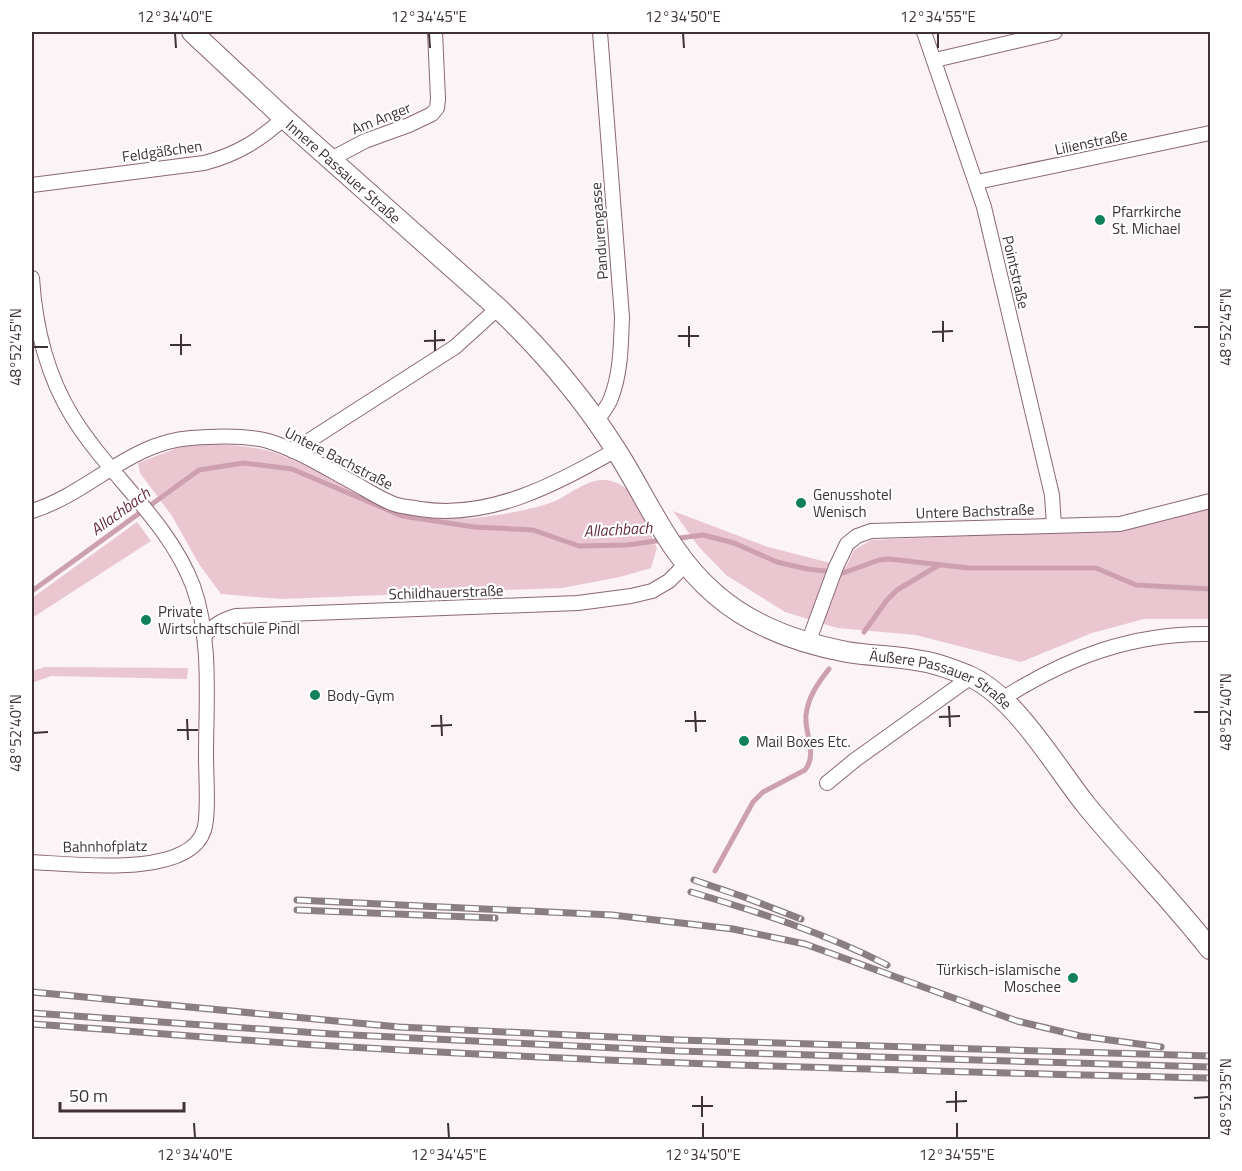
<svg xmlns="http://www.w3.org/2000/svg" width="1242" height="1171" font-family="'Titillium Web',sans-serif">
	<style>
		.green { fill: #eac6d1 }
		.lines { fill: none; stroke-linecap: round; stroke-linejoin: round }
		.stream { stroke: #cda0af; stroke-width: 5 }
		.street-casing { stroke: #8a6873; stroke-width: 16 }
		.secondary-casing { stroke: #8a6873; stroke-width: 22 }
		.street { stroke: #fff; stroke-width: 14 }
		.secondary { stroke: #fff; stroke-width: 20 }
		.rail-casing { stroke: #8a7e81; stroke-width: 7 }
		.rail { stroke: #fff; stroke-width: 4.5; stroke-dasharray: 14; stroke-linecap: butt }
		.ticks { fill: none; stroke: #403136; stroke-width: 2 }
		.poi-dot { fill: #13805c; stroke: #fff; stroke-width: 2 }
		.labels { text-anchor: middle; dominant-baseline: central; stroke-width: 4.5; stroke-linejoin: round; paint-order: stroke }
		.street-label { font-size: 15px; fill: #403136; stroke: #fff }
		.poi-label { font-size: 15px; fill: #403136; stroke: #fff; text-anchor: start }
		.water-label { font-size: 16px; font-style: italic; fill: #642b42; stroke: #fff }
		.neatline { fill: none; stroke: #403136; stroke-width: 2 }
		.ticks-label { font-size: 15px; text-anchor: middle; fill: #403136 }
	</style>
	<rect width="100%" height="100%" fill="#fbf3f5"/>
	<g class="green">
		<path d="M 218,444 C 240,446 261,447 281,455 C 337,477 387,519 451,519 C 479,519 524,512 550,503 C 568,497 585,479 604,480 C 613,480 623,485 629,491 C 636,498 651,536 657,548 L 651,568 L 620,577 L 562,588 L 281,599 L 221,594 L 199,564 L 172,516 L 140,473 L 138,463 L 183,446 Z"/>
		<path d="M 1210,506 L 1210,619 L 1144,619 L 1092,633 L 1021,662 L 916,635 L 837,628 L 785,612 L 726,575 L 699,547 L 673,511 L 768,547 L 846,567 L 854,550 L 871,540 L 1123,529 Z"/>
		<path d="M 137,522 L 151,541 L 32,618 L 32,598 Z"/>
		<path d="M 45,667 L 188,668 L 187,679 L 51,676 L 32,683 L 32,671 Z"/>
	</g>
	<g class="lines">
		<g class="stream">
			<path d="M 672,539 L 703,535 L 734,543 L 777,562 L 807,569 L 843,573 L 879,560 L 889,559 L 969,568 L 1096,568 L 1136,585 L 1210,589"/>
			<path d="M 32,591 L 199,470 L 243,463 L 292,469 L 402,516 L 474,527 L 533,530 L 579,546 L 627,545 L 663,540"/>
			<path d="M 864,632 L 887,600 L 897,590 L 939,565"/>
			<path d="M 715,871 L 753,802 L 763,792 L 805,770 C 818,754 804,733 806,715 C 808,697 818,683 829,669"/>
		</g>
		<defs>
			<g id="street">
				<path d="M 924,32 L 984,207 L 1052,495 L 1054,525"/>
				<path d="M 935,60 L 1055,32"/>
				<path d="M 331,159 L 365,141 L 409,125 L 432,114 L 437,108 L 438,99 L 435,32"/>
				<path d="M 977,182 L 1210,133"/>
				<path d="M 32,185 L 204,163 C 236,155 260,140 284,118"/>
				<path d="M 32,278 C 35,325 47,375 72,416 C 108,475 168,520 193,586 C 212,639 206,702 206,757 C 206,774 209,816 204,830 C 189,879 72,864 32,862"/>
				<path d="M 596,422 C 601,414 608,407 611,398 C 621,373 621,343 622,317 L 600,32"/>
				<path d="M 293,451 L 455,347 L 498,308"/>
				<path d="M 32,511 C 88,494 130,442 191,438 C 215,436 245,435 268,441 C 298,450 326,468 354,483 C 367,490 380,499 394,504 C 402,507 412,507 420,509 C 491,520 557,483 616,450"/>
				<path d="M 204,636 C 214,625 222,620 236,616 L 578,603 L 631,596 L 652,591 L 669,581 L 685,565"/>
				<path d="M 808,643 L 836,567 L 847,544 L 857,536 L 871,531 L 1120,524 L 1210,501"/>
				<path d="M 1002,699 C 1068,657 1132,633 1210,634"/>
				<path d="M 827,783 L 855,760 L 971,677"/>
			</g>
			<g id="secondary">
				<path id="s1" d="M 192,32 L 284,118 L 498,308 C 543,351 583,398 616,450 C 648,500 669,555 715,594 C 751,626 800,643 847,652 C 871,656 897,656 921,661 C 937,663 954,670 969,676 C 1015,696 1055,766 1086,805 C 1126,854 1171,899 1210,949"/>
			</g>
		</defs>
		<use href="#street" class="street-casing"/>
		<use href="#secondary" class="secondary-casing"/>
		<use href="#street" class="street"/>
		<use href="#secondary" class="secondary"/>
		<defs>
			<g id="rail">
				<path d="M 694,880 L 744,897 L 801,919"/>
				<path d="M 691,892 C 758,912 825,933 887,965"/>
				<path d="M 297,900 L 612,915 L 733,929 L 805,944 L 1017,1021 L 1080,1036 L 1161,1047"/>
				<path d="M 297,910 L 495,918"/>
				<path d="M 32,992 L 399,1027 L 678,1040 L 1210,1056"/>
				<path d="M 32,1013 L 332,1034 L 678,1051 L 1210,1067"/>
				<path d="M 32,1024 C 132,1031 233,1040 333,1046 C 625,1064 918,1071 1210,1078"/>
			</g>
		</defs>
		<use href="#rail" class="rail-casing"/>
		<use href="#rail" class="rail"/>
	</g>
	<path class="ticks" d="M 175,33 L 176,48M 429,33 L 430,48M 683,33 L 684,48M 938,33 L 938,48M 943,321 L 943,342M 689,326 L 689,347M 1194,327 L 1209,327M 435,330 L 435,351M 932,332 L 953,331M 181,334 L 181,355M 678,336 L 699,336M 424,341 L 445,340M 170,345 L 191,345M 33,347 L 48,347M 949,706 L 950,727M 695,711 L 696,732M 1194,712 L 1209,712M 441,715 L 442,736M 939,717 L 960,716M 187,719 L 188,740M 685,721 L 706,721M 431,726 L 452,725M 177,730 L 198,730M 33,733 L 48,732M 956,1091 L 956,1112M 702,1096 L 702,1117M 1194,1098 L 1209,1097M 946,1102 L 967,1101M 692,1106 L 713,1106M 194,1123 L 195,1138M 448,1123 L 449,1138M 703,1123 L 703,1138M 957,1123 L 957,1138"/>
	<g class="poi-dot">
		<circle cx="1100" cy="220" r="6"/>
		<circle cx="801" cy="503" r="6"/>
		<circle cx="146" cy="620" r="6"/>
		<circle cx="315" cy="695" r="6"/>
		<circle cx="744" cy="741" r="6"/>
		<circle cx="1073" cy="978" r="6"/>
	</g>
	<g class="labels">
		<g class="street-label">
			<text transform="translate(381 118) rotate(-22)">Am Anger</text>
			<text transform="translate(1091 142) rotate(-12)">Lilienstraße</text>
			<text transform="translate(162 151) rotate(-8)">Feldgäßchen</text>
			<text stroke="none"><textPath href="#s1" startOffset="206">Innere Passauer Straße</textPath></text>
			<text transform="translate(599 231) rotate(-94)">Pandurengasse</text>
			<text transform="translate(1016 272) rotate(77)">Pointstraße</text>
			<text transform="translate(339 458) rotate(27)">Untere Bachstraße</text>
			<text transform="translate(975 511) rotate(-2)">Untere Bachstraße</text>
			<text transform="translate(446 592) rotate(-2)">Schildhauerstraße</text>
			<text stroke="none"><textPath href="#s1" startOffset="1018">Äußere Passauer Straße</textPath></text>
			<text transform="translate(105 846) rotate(-1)">Bahnhofplatz</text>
		</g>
		<g class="poi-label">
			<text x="1112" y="211">Pfarrkirche<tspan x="1112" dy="17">St. Michael</tspan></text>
			<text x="813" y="494">Genusshotel<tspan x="813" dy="17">Wenisch</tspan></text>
			<text x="158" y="611">Private<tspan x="158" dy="17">Wirtschaftschule Pindl</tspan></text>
			<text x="327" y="695">Body-Gym</text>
			<text x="756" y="741">Mail Boxes Etc.</text>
			<text x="1061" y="969" text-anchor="end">Türkisch-islamische<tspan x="1061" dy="17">Moschee</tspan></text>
		</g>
		<g class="water-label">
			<text transform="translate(120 511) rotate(-36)">Allachbach</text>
			<text transform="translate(618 529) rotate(-3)">Allachbach</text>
		</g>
	</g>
	<rect width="1242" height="1171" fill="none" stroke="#ffffff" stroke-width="66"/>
	<path d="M60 1102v9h124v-9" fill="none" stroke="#403136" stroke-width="3"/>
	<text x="69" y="1102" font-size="18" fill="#403136" stroke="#ffffff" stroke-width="4.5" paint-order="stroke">50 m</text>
	<rect x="33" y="33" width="1176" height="1105" class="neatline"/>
	<g class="ticks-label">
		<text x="175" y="22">12°34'40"E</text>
		<text x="429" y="22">12°34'45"E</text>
		<text x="683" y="22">12°34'50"E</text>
		<text x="938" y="22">12°34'55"E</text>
		<text transform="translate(1226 327) rotate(-90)" y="5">48°52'45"N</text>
		<text transform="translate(16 347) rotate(-90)" y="5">48°52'45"N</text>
		<text transform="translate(1226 712) rotate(-90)" y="5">48°52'40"N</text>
		<text transform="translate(16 733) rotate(-90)" y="5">48°52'40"N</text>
		<text transform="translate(1226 1097) rotate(-90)" y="5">48°52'35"N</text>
		<text x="195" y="1160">12°34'40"E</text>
		<text x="449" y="1160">12°34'45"E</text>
		<text x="703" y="1160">12°34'50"E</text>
		<text x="957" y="1160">12°34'55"E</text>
	</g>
</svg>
